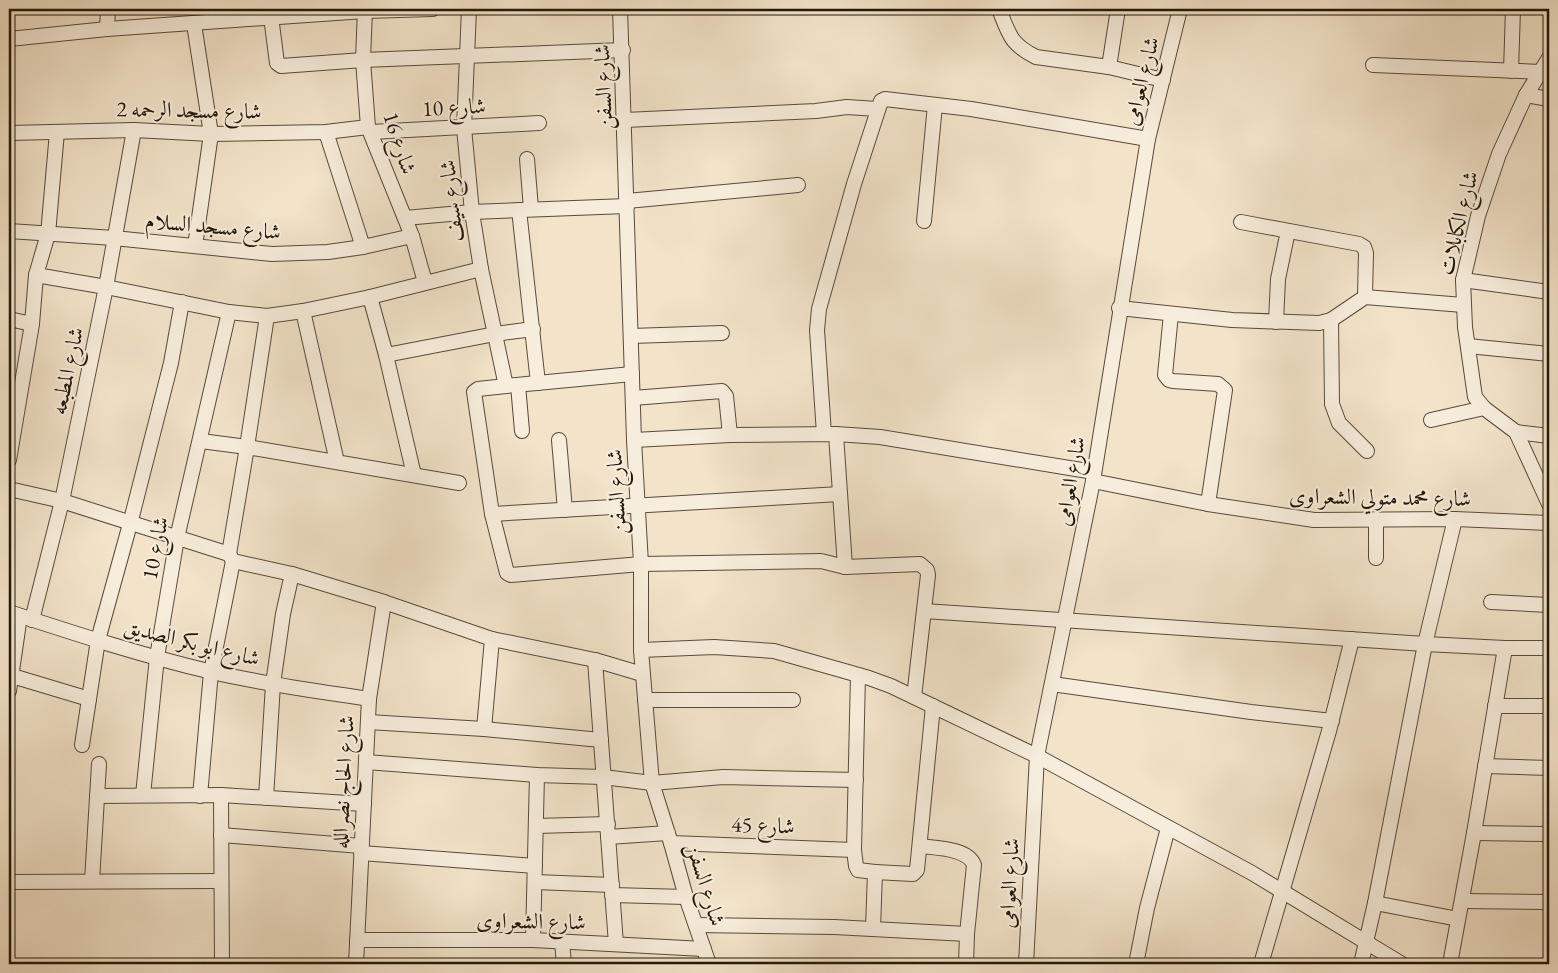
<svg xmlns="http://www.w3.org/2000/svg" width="1558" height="973" font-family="'EB Garamond',Amiri,serif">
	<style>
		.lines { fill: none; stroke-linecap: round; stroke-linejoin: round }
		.minor-casing { stroke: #574b39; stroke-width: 16 }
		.minor { stroke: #f7eddc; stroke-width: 14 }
		.labels { text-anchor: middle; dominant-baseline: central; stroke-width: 4; stroke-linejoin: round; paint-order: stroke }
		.street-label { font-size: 22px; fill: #231809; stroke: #f7eddc }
	</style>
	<rect width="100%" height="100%" fill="#f2e3c9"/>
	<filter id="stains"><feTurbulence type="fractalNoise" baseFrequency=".004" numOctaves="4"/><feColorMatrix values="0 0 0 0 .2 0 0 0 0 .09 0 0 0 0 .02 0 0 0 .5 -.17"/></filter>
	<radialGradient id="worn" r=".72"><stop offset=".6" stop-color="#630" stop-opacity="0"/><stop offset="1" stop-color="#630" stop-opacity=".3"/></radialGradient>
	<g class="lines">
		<defs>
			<g id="minor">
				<path d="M 270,9 L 277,63 L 281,66 L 363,60 L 623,50"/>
				<path d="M 365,9 L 363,60 L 368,127 L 412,236 L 425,282"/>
				<path d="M 469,9 L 464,128 L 472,212 L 481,269 L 506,386"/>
				<path d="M 620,9 L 634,440 L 641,564 L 641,650 L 652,783 L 671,843 L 686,897 L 709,964"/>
				<path d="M 999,9 C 1009,34 1010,44 1036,57 L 1109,67 L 1163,80"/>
				<path d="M 194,24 L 211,134 L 195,246"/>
				<path d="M 107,29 L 108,9"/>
				<path d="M 9,39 L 107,29 L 365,11 L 433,9"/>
				<path d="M 1549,58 L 1526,95 L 1499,154 L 1478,216 L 1463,280 L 1465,327 L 1475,397 L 1484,408 L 1516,432 L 1549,504"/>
				<path d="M 1373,65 L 1542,72"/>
				<path d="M 1109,67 L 1118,9"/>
				<path d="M 1511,71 L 1513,9"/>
				<path d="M 1526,95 L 1549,99"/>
				<path d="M 625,120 L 816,111 L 847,107 L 877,109"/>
				<path d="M 326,132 L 363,247"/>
				<path d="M 371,132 L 539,123"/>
				<path d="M 9,133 L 134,130 L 211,134 L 326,132 L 368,127"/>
				<path d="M 527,159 L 531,209"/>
				<path d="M 627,201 L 798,185"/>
				<path d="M 519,210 L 538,383"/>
				<path d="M 405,218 L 472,212 L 627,206"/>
				<path d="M 924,221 L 935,105"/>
				<path d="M 1241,222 L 1359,244 L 1364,247 L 1366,253 L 1365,297"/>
				<path d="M 9,231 L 114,238 L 272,254 L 328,252 L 363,247 L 412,236"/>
				<path d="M 36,275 L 106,287 L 229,312 L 267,316 L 303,311 L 370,297 L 481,269"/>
				<path d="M 1463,280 L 1549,292"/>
				<path d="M 370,297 L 386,355 L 414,475"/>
				<path d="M 1119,308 L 1232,320 L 1319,323 L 1331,320 L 1365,297 L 1463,305"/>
				<path d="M 303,311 L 337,462"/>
				<path d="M 1171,314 L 1165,375 L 1169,380 L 1173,381 L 1218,384 L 1225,390 L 1208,504"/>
				<path d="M 9,319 L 32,324"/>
				<path d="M 1331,320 L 1332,404 L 1339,423 L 1367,451"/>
				<path d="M 1276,322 L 1278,279 L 1288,231"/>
				<path d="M 631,336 L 722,333"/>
				<path d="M 1468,346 L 1549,354"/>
				<path d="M 386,355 L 495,334 L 533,329"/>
				<path d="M 632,374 L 506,386 L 478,389 L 474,392 L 492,514 L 507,573 L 511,575 L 641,564 L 821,561 L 845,567 L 920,564 L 927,570 L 928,575 L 914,697"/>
				<path d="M 518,385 L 522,431"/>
				<path d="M 633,398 L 722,391 L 726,396 L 730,435"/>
				<path d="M 1431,420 L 1484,408"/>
				<path d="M 1516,432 L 1549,436"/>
				<path d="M 824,434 L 817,330 L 819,309 L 854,184 L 881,101 L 885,99 L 971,109 L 1148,139"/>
				<path d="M 836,434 L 845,567"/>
				<path d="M 559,440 L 565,510"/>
				<path d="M 634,440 L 730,435 L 836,434 L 880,437 L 1094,472"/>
				<path d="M 201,441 L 247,447 L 459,483"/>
				<path d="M 9,460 L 32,324 L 36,275 L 48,234 L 57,132"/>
				<path d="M 1093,481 L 1208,504 L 1314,520 L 1455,519 L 1549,523"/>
				<path d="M 9,489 L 62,501 L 229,554 L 233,561 L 292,574 L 384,602 L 492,639 L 595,660 L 642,674"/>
				<path d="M 492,514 L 840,494"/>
				<path d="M 229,554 L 247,447 L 267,316"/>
				<path d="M 1376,558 L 1376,519"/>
				<path d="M 1491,602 L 1549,605"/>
				<path d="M 924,611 L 1425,644 L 1505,648 L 1549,648"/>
				<path d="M 9,612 C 76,634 144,656 212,672 C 264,684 317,691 369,699"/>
				<path d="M 32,620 L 62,501 L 106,287 L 134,130"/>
				<path d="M 641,650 L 714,647 L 774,651 L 869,678 L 891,686 L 1037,756 L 1252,873 L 1402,964"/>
				<path d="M 595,660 L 616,944"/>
				<path d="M 9,675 L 89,699"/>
				<path d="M 858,675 L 854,850 L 856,866 L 858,870 L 875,872"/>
				<path d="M 1052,684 L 1251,712 L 1332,721"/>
				<path d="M 9,691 L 20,616"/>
				<path d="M 645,700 L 793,700"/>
				<path d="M 1495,706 L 1549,706"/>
				<path d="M 368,722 L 484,729 L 601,740"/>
				<path d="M 484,729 L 492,639"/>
				<path d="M 82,745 L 98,640 L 130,524 L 171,363 L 182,302"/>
				<path d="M 366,762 L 537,775 L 603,777 L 652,783 L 723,777 L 856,780"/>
				<path d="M 1485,766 L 1549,768"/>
				<path d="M 143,795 L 157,657 L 177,538 L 229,312"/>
				<path d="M 221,795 L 222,964"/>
				<path d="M 97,796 L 221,795 L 364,804"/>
				<path d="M 200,796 L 211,672 L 233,561"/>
				<path d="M 266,798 L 273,684 L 283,614 L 292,574"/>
				<path d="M 536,826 L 608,824"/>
				<path d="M 1474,833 L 1549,834"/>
				<path d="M 221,835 L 361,846"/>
				<path d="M 608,837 L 668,833"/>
				<path d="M 671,843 L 854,850"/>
				<path d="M 920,846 C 935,848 968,848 974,865 L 967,934 L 966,964"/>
				<path d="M 361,853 L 535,866"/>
				<path d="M 92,881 L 99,764"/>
				<path d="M 9,882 L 221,881"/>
				<path d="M 535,882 L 612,885"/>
				<path d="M 612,895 L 686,897"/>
				<path d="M 1462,901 L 1549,902"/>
				<path d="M 1375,903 L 1458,919"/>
				<path d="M 696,925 L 834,927 L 967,934"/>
				<path d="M 873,929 L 875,872 L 913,874 L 917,870 L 933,706"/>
				<path d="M 357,940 L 533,940 L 704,949"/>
				<path d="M 533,940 L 537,775"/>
				<path d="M 562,942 L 564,964"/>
				<path d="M 356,964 L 369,699 L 384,602"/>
				<path d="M 1026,964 L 1037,756 L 1093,481 L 1148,139 L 1180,9"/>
				<path d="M 1136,964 L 1147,908 L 1168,828"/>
				<path d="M 1261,964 L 1329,731 L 1352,639"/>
				<path d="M 1361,964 L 1375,903 L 1425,644 L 1455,519"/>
				<path d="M 1450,964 L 1474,833 L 1505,648"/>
			</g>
		</defs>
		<use href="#minor" class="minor-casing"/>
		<use href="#minor" class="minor"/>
	</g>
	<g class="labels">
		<g class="street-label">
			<text transform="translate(1141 81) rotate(-76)">شارع العوامى</text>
			<text transform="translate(603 87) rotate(-92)">شارع السفن</text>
			<text transform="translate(454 107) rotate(-3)">شارع 10</text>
			<text transform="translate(189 110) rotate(1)">شارع مسجد الرحمه 2</text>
			<text transform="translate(400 143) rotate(72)">شارع 16</text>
			<text transform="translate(451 201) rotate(-96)">شارع سيف</text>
			<text transform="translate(1458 223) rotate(-76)">شارع الكابلات</text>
			<text transform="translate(213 226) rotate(5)">شارع مسجد السلام</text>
			<text transform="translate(67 371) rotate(-78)">شارع المطبعه</text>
			<text transform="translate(1070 481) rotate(-80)">شارع العوامى</text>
			<text transform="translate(616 492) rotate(-93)">شارع السفن</text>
			<text transform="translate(1380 497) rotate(1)">شارع محمد متولي الشعراوى</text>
			<text transform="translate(155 548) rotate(-79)">شارع 10</text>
			<text transform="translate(192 642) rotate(14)">شارع ابو بكر الصديق</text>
			<text transform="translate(343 782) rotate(-87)">شارع الحاج نصرالله</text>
			<text transform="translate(763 825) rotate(2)">شارع 45</text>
			<text transform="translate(1009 883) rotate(-87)">شارع العوامى</text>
			<text transform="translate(706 884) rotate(73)">شارع السفن</text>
			<text transform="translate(531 921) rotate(1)">شارع الشعراوى</text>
		</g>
	</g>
	<rect width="1558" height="973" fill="none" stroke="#f2e3c9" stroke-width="30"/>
	<rect x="10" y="10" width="1538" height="953" fill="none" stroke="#231809" stroke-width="2.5"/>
	<rect x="15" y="15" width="1528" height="943" fill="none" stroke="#231809"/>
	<rect width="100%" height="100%" filter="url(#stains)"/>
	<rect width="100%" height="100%" fill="url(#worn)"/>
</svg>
